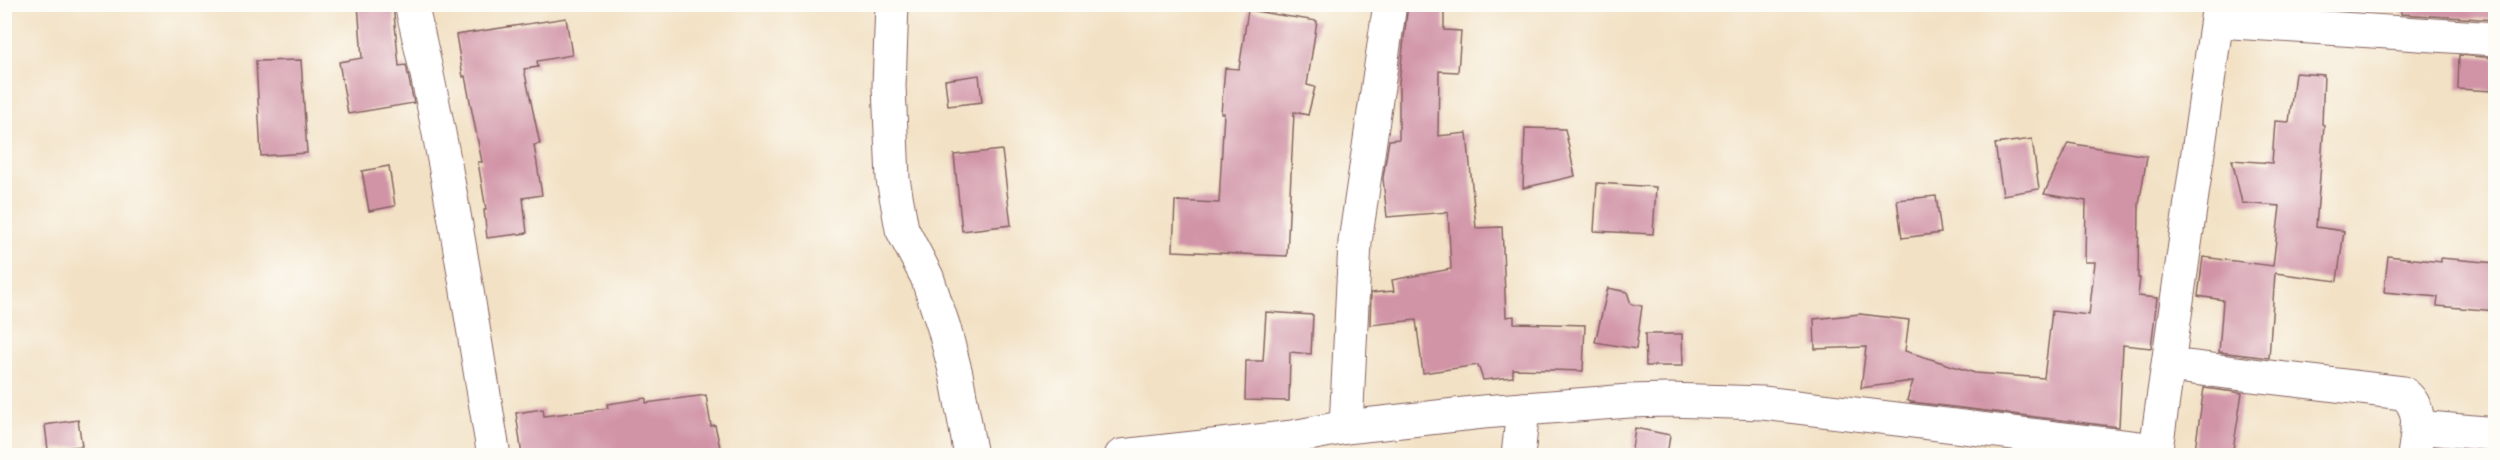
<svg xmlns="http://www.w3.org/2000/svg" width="2500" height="460" font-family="Vollkorn,serif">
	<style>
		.building { fill: #d194a7 }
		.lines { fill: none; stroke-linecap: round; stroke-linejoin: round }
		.minor-casing { stroke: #856361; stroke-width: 35 }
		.tertiary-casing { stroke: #856361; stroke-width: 35 }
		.minor { stroke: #fff; stroke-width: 33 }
		.tertiary { stroke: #fff; stroke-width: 33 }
	</style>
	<rect width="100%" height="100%" fill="#fdfcf7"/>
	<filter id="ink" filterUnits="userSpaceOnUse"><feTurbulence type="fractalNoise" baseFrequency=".0167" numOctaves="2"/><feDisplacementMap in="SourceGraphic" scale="12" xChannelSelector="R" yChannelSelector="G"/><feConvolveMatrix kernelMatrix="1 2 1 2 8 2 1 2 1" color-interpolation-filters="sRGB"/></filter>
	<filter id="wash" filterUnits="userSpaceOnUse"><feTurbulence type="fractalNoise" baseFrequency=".008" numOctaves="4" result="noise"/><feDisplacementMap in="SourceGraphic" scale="24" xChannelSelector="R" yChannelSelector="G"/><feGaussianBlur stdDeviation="1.35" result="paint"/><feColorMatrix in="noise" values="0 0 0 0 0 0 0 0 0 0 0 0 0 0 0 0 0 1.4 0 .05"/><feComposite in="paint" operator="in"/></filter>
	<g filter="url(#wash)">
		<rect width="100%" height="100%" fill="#f2e1c4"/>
		<g id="blocks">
			<g class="building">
				<path d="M 358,4 L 393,4 L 399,66 L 406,65 L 414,103 L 348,114 L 339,62 L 362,58 Z"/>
				<path d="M 1408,4 L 1444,4 L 1444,30 L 1461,31 L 1458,72 L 1439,71 L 1438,136 L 1467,133 L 1476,228 L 1502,227 L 1506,317 L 1514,316 L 1514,323 L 1585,325 L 1583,371 L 1513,369 L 1513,377 L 1483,380 L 1478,365 L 1423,373 L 1416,320 L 1370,325 L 1371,293 L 1394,291 L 1392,280 L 1451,269 L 1448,212 L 1387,217 L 1383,178 L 1389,140 L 1399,139 L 1399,82 Z"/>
				<path d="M 2401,4 L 2496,4 L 2496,20 L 2401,14 Z"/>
				<path d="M 1248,10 L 1317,21 L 1307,85 L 1315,87 L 1308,115 L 1294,112 L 1287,256 L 1173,251 L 1175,201 L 1219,203 L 1224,113 L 1221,113 L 1225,68 L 1239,69 Z"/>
				<path d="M 566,18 L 572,55 L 537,61 L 538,67 L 524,69 L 540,144 L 534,145 L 542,195 L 523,198 L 527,233 L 487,238 L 484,210 L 486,210 L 478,162 L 482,162 L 465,76 L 463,77 L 456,35 Z"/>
				<path d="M 2459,55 L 2496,58 L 2493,91 L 2458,89 Z"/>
				<path d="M 301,60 L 307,153 L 261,156 L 256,61 Z"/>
				<path d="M 2295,73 L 2324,75 L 2322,124 L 2324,125 L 2316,227 L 2344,231 L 2337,281 L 2275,273 L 2269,358 L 2219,352 L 2223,300 L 2198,296 L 2203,257 L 2273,266 L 2280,206 L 2242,203 L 2232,160 L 2272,163 L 2275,121 L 2289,122 Z"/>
				<path d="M 979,75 L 982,102 L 948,106 L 945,80 Z"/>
				<path d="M 1525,128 L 1565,129 L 1575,176 L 1523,188 Z"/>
				<path d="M 2032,139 L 2039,189 L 2003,195 L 1995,144 Z"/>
				<path d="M 2068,143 L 2147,156 L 2139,204 L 2138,278 L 2140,278 L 2138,296 L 2157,298 L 2151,348 L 2123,345 L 2119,427 L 1911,402 L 1907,400 L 1913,381 L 1861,388 L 1866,347 L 1815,349 L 1814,319 L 1860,314 L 1909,320 L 1905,351 L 1975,373 L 2044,378 L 2052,311 L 2089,315 L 2095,262 L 2085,262 L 2086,201 L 2044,194 Z"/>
				<path d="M 1002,150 L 1011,225 L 962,231 L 954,155 Z"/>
				<path d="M 389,166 L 395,206 L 369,211 L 362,171 Z"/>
				<path d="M 1597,183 L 1656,187 L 1653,234 L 1594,231 Z"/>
				<path d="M 1936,196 L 1941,233 L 1902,238 L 1897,200 Z"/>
				<path d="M 2388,256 L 2441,262 L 2441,258 L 2496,263 L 2496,311 L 2437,306 L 2438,297 L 2384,292 Z"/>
				<path d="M 1608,288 L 1627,292 L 1631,304 L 1642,306 L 1636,349 L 1595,342 Z"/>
				<path d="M 1266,312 L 1313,315 L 1311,354 L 1290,352 L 1289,401 L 1245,400 L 1246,361 L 1263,361 Z"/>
				<path d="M 1645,334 L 1682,334 L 1683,366 L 1646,366 Z"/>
				<path d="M 2204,388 L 2242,393 L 2232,456 L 2194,456 Z"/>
				<path d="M 706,395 L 711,426 L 715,425 L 722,456 L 522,456 L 516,413 L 543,409 L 544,416 L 608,408 L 607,404 L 646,398 L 646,403 Z"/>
				<path d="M 78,420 L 82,446 L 48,450 L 45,425 Z"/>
				<path d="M 1635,428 L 1670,435 L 1667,456 L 1631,456 Z"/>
			</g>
		</g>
	</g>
	<g filter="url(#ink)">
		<use href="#blocks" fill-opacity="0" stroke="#856361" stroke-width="1.5"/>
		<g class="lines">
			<defs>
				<g id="minor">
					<path d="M 411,4 C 447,153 469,305 494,456"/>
					<path d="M 892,4 L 889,86 L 893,179 L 902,229 L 927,277 L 944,328 L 956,374 L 971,456"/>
					<path d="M 2217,21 L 2496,39"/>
					<path d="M 2169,365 L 2403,393 C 2424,408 2417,433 2414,456"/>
					<path d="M 1346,427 L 1355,242 L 1390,4"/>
					<path d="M 2417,427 L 2496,434"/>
					<path d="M 1121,456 L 1293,437 L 1346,427 L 1483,412 L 1629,401 L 1668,400 L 1763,403 L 2155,450"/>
					<path d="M 1518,456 L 1523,409"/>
				</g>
				<path id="tertiary" d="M 2155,456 L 2219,4"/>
			</defs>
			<use href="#minor" class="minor-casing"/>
			<use href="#tertiary" class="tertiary-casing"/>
			<use href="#minor" class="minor"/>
			<use href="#tertiary" class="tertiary"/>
		</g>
	</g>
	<rect width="2500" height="460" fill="none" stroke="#fdfcf7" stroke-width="24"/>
</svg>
